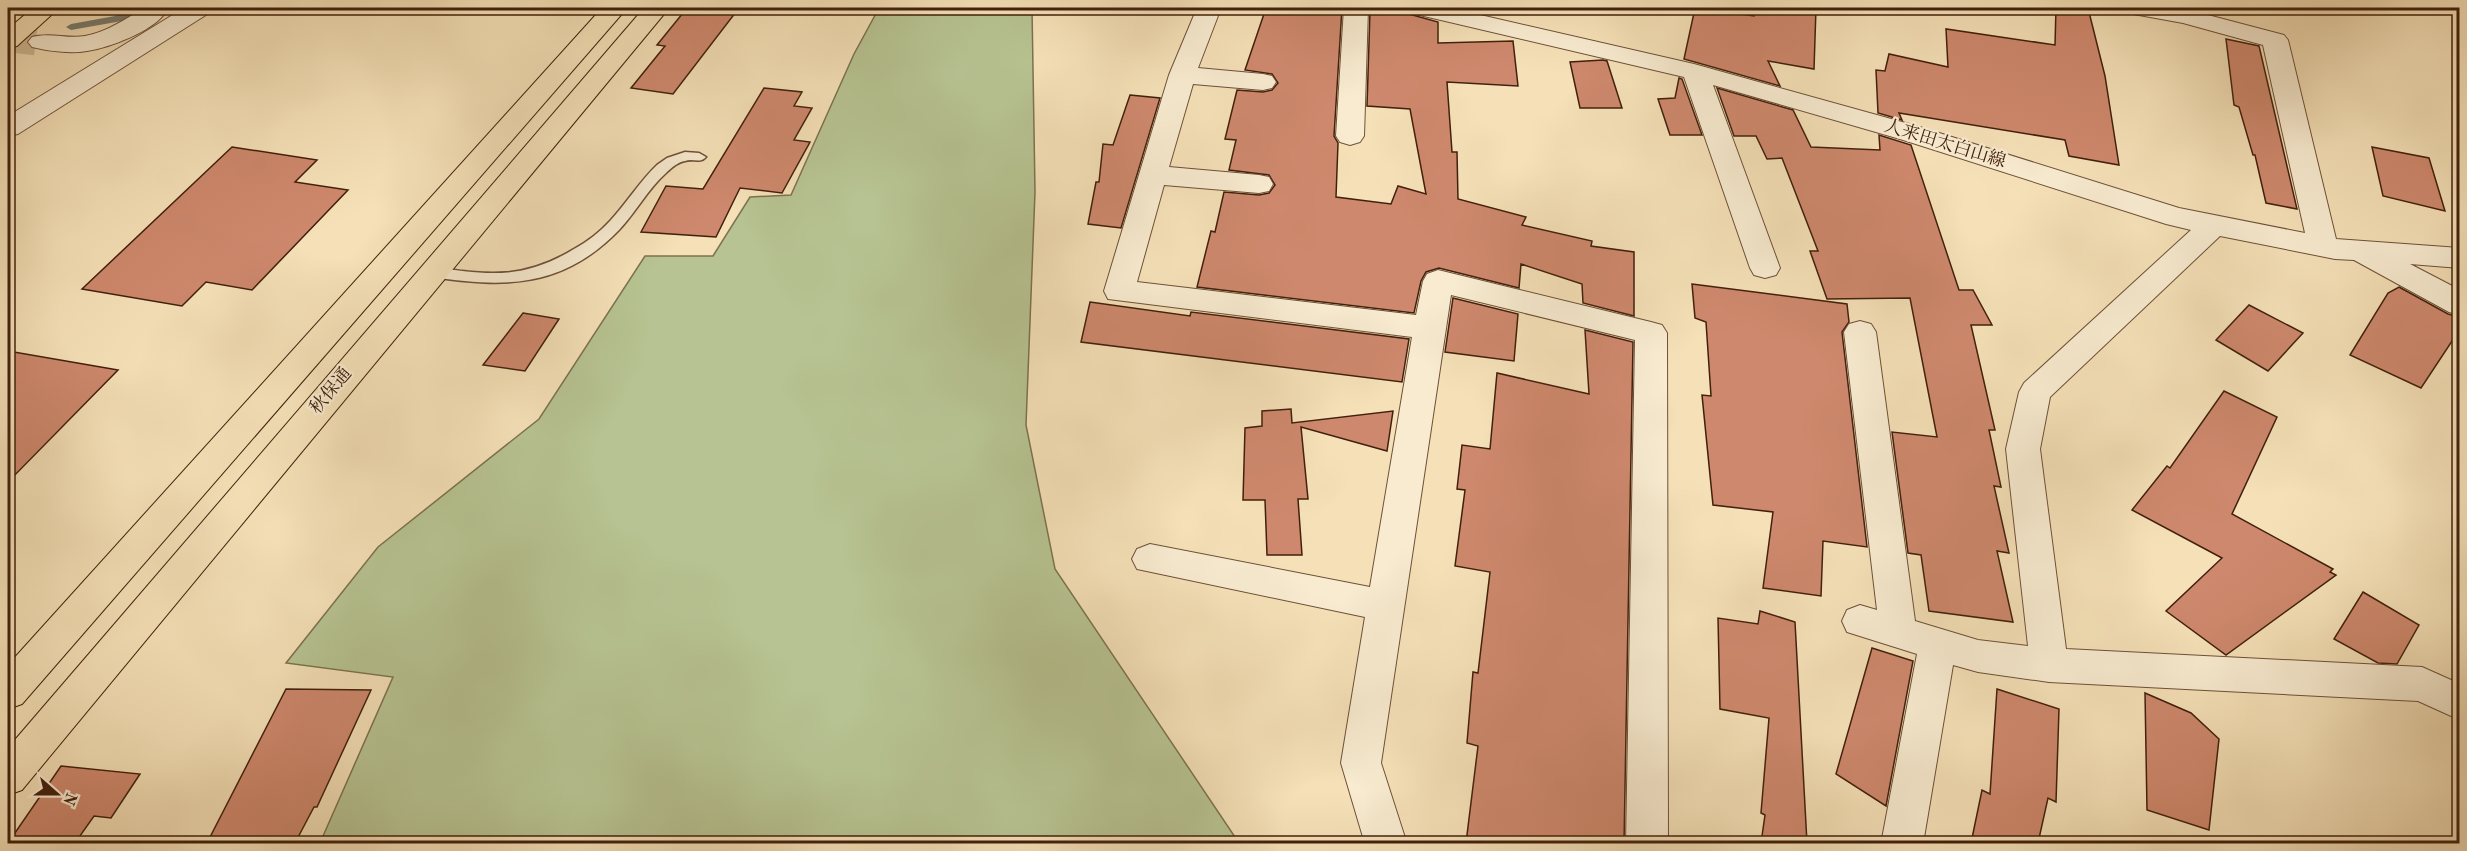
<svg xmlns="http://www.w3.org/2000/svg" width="2467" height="851" font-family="'Old Standard TT','Noto Serif JP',serif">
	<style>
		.green { fill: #b7c392; stroke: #7c7250; stroke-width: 1.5 }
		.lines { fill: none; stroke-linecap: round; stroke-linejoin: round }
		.stream { fill: #797d73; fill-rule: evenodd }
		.building { fill: #ce886d; stroke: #41200d; stroke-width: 1.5 }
		.street-tunnel { stroke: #d1ba95; stroke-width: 28; stroke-dasharray: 28 14; stroke-linecap: butt }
		.lane-casing { stroke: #6e5038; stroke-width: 3 }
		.street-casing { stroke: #6e5038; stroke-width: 2 }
		.highway-casing { stroke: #41200d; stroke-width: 2 }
		.lane { fill: #f8ebd0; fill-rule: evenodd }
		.street { fill: #f8ebd0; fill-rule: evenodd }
		.highway { fill: #f5e0b7; fill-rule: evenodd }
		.labels { text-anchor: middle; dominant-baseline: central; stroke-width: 4.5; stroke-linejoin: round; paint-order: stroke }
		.street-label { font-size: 18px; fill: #41200d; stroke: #f8ebd0 }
	</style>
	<rect width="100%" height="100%" fill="#f5e0b7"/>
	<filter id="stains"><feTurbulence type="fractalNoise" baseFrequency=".00333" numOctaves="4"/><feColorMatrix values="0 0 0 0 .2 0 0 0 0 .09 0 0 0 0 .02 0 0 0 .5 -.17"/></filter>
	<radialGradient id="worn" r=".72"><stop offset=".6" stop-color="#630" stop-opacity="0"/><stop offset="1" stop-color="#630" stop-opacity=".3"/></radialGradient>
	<path class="green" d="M 879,8 L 1032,8 L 1035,192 L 1026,425 L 1055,569 L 1239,843 L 320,843 L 393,677 L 286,663 L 378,547 L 539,419 L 645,256 L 713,256 L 750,197 L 791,195 L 854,54 Z"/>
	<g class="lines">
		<path class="stream" d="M 131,8 L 142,8 L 122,21 L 71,30 L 66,27 L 71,24 L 115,16 Z"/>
	</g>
	<g class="building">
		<path d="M 687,8 L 739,8 L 673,94 L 631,88 L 665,46 L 657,45 Z"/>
		<path d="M 1266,8 L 1342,8 L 1334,136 L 1338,143 L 1336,197 L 1391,204 L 1398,186 L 1426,194 L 1410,109 L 1367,106 L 1370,11 L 1409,14 L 1438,22 L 1438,43 L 1513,41 L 1518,86 L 1447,82 L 1452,152 L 1457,152 L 1458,199 L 1526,217 L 1522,225 L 1592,241 L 1591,246 L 1634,252 L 1634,316 L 1583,303 L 1582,284 L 1521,264 L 1519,288 L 1439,268 L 1426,272 L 1421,281 L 1414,313 L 1197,287 L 1211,231 L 1215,232 L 1224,192 L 1259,195 L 1269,193 L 1275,185 L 1269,175 L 1229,170 L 1236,140 L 1225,139 L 1237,90 L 1263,92 L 1272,90 L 1278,83 L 1272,74 L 1245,70 Z"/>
		<path d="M 1695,8 L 1754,16 L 1755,8 L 1816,8 L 1814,69 L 1768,61 L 1780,86 L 1684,59 Z"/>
		<path d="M 2056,8 L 2088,8 L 2105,76 L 2119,165 L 2069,156 L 2065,140 L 1899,113 L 1902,120 L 1878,113 L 1876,70 L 1885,71 L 1889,54 L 1948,67 L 1946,29 L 2055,45 Z"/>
		<path d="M 2226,39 L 2259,46 L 2297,209 L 2266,203 L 2255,155 L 2253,155 L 2239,107 L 2234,105 Z"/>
		<path d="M 1603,60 L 1607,61 L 1622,108 L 1580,108 L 1570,62 Z"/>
		<path d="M 1679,78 L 1682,79 L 1702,135 L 1670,135 L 1658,99 L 1675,98 Z"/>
		<path d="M 764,88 L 802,92 L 794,106 L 812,108 L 794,140 L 810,142 L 782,193 L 740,188 L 716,237 L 641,232 L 666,186 L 703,189 Z"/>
		<path d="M 1717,88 L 1793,110 L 1811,147 L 1880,150 L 1879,135 L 1911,145 L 1959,290 L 1973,290 L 1992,325 L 1971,325 L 1995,430 L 1989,430 L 2001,487 L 1994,486 L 2009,553 L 1997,551 L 2013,622 L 1929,611 L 1921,555 L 1908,553 L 1892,432 L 1937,437 L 1910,298 L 1827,299 L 1810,251 L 1818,251 L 1782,158 L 1767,159 L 1756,136 L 1734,136 Z"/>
		<path d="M 1130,95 L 1160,98 L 1121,228 L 1088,224 L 1096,182 L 1099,182 L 1103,144 L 1113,145 Z"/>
		<path d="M 232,147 L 317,160 L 295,182 L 348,190 L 252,290 L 206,282 L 182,306 L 82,289 Z"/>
		<path d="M 2372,147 L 2429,158 L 2445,211 L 2383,196 Z"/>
		<path d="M 1692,284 L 1847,304 L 1849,322 L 1842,332 L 1867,547 L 1823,541 L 1821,596 L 1763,588 L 1773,512 L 1713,505 L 1702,395 L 1711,396 L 1706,322 L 1695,318 Z"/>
		<path d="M 2399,287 L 2448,314 L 2460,317 L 2460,329 L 2421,388 L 2350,355 L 2388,293 Z"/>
		<path d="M 1453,298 L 1518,314 L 1514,361 L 1445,352 Z"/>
		<path d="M 1090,302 L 1190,316 L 1191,312 L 1409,339 L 1402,382 L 1081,342 Z"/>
		<path d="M 2249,305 L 2303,333 L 2268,371 L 2216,340 Z"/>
		<path d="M 523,313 L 559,319 L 525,371 L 483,365 Z"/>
		<path d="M 1585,330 L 1633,342 L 1624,843 L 1466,843 L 1478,746 L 1467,743 L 1473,672 L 1478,673 L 1490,572 L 1455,566 L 1465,490 L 1457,489 L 1462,445 L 1490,449 L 1497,373 L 1589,394 Z"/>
		<path d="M 8,351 L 118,370 L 8,482 Z"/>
		<path d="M 2224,391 L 2277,417 L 2232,514 L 2333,569 L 2330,572 L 2336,575 L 2226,655 L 2166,611 L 2222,558 L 2132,510 L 2167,466 L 2170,468 Z"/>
		<path d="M 1291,409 L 1292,423 L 1393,411 L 1387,451 L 1301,427 L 1308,499 L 1298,499 L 1302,555 L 1267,555 L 1265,500 L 1243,500 L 1245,428 L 1262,426 L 1262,411 Z"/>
		<path d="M 2363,592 L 2419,625 L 2397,664 L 2378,663 L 2334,639 Z"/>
		<path d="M 1760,611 L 1795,622 L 1807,843 L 1761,843 L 1765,815 L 1761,813 L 1769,718 L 1720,709 L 1718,618 L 1758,624 Z"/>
		<path d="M 1872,648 L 1913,661 L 1886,806 L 1836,774 Z"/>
		<path d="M 286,689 L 371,690 L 317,807 L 314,807 L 295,843 L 207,843 Z"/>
		<path d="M 1997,689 L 2059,709 L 2056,802 L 2048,798 L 2038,843 L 1971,843 L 1982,790 L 1990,794 Z"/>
		<path d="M 2145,693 L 2191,713 L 2219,739 L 2209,830 L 2147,810 Z"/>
		<path d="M 61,766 L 140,774 L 111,818 L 94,816 L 75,843 L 8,843 Z"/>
	</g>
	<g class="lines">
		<path class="street-tunnel" d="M 8,38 L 41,42"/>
		<defs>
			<path id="lane" d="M 685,152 L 699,153 L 706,157 C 700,164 693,158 685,161 C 678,162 671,168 666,173 C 647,190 636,212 619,230 C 563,288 506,288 432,277 L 425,272 L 432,267 C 489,275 523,280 574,249 C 587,242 600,232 610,221 C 627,203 639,182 657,165 L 667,158 Z"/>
			<g id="street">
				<path d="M 145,8 L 162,8 L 165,13 C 153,31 109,48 87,51 C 71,54 48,51 32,47 L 28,42 L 32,37 C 50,32 67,39 85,36 C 108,32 126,18 145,8 Z"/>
				<path d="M 184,8 L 212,8 L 209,13 L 18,134 L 8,136 L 8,116 Z"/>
				<path d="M 1197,8 L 1221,8 L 1198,68 L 1263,74 L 1272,76 L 1276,82 L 1272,88 L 1263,90 L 1193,84 L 1169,167 L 1259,175 L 1269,177 L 1273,184 L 1269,191 L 1259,193 L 1164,185 L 1137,282 L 1416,315 L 1423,281 L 1427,274 L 1438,270 L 1651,322 L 1662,325 L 1667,333 L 1668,844 L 1626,844 L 1635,340 L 1451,295 L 1381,763 L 1407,844 L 1365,844 L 1341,763 L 1365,617 L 1137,569 L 1132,559 L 1137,549 L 1150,544 L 1370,587 L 1412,337 L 1108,299 L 1104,291 L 1169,75 Z"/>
				<path d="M 1344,8 L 1368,8 L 1364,136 L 1360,142 L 1350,145 L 1340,142 L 1336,136 Z"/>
				<path d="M 1408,8 L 1450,8 L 1694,64 L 1920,127 L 2179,208 L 2305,233 L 2263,45 L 2183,23 L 2128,13 L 2125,8 L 2185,9 L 2284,35 L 2288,40 L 2336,239 L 2460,248 L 2460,268 L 2410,264 L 2460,290 L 2460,315 L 2449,312 L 2354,260 L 2335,259 L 2220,236 L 2050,397 L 2040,449 L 2066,649 L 2422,667 L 2460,684 L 2460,720 L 2418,701 L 2049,682 L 1978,672 L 1953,665 L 1923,844 L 1881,844 L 1917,654 L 1847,632 L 1842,621 L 1847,610 L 1860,605 L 1877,610 L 1844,332 L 1849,324 L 1860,321 L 1871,324 L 1876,332 L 1915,621 L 1978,640 L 2028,646 L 2006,449 L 2019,392 L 2024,383 L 2191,230 L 2166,224 L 1900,139 L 1713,85 L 1780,268 L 1776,275 L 1765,278 L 1754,275 L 1750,268 L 1684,77 L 1411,13 Z"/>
			</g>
			<g id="highway">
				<path d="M 33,8 L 59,8 L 17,46 L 8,48 L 8,29 Z"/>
				<path d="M 602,8 L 627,8 L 22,704 L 8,709 L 8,665 Z"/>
				<path d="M 644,8 L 669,8 L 22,790 L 8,795 L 8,748 Z"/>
			</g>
		</defs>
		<use href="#lane" class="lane-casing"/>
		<use href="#street" class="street-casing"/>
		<use href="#highway" class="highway-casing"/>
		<use href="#lane" class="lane"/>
		<use href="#street" class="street"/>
		<use href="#highway" class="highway"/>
	</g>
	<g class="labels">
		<g class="street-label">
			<text transform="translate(1945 144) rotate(17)">人来田太白山線</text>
			<text transform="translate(331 391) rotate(-50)">秋保通</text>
		</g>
	</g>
	<rect width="2467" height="851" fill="none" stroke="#f5e0b7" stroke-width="30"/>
	<rect x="9" y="9" width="2449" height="833" fill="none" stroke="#41200d" stroke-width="3"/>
	<rect x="15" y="15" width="2437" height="821" fill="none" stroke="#41200d" stroke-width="1.5"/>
	<g transform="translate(57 794) rotate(111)" stroke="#f8ebd0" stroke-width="4.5" paint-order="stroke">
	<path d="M0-4.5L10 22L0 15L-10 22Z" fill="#41200d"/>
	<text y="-9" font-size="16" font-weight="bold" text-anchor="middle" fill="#41200d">N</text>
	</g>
	<rect width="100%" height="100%" filter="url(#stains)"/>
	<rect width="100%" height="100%" fill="url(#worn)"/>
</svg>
